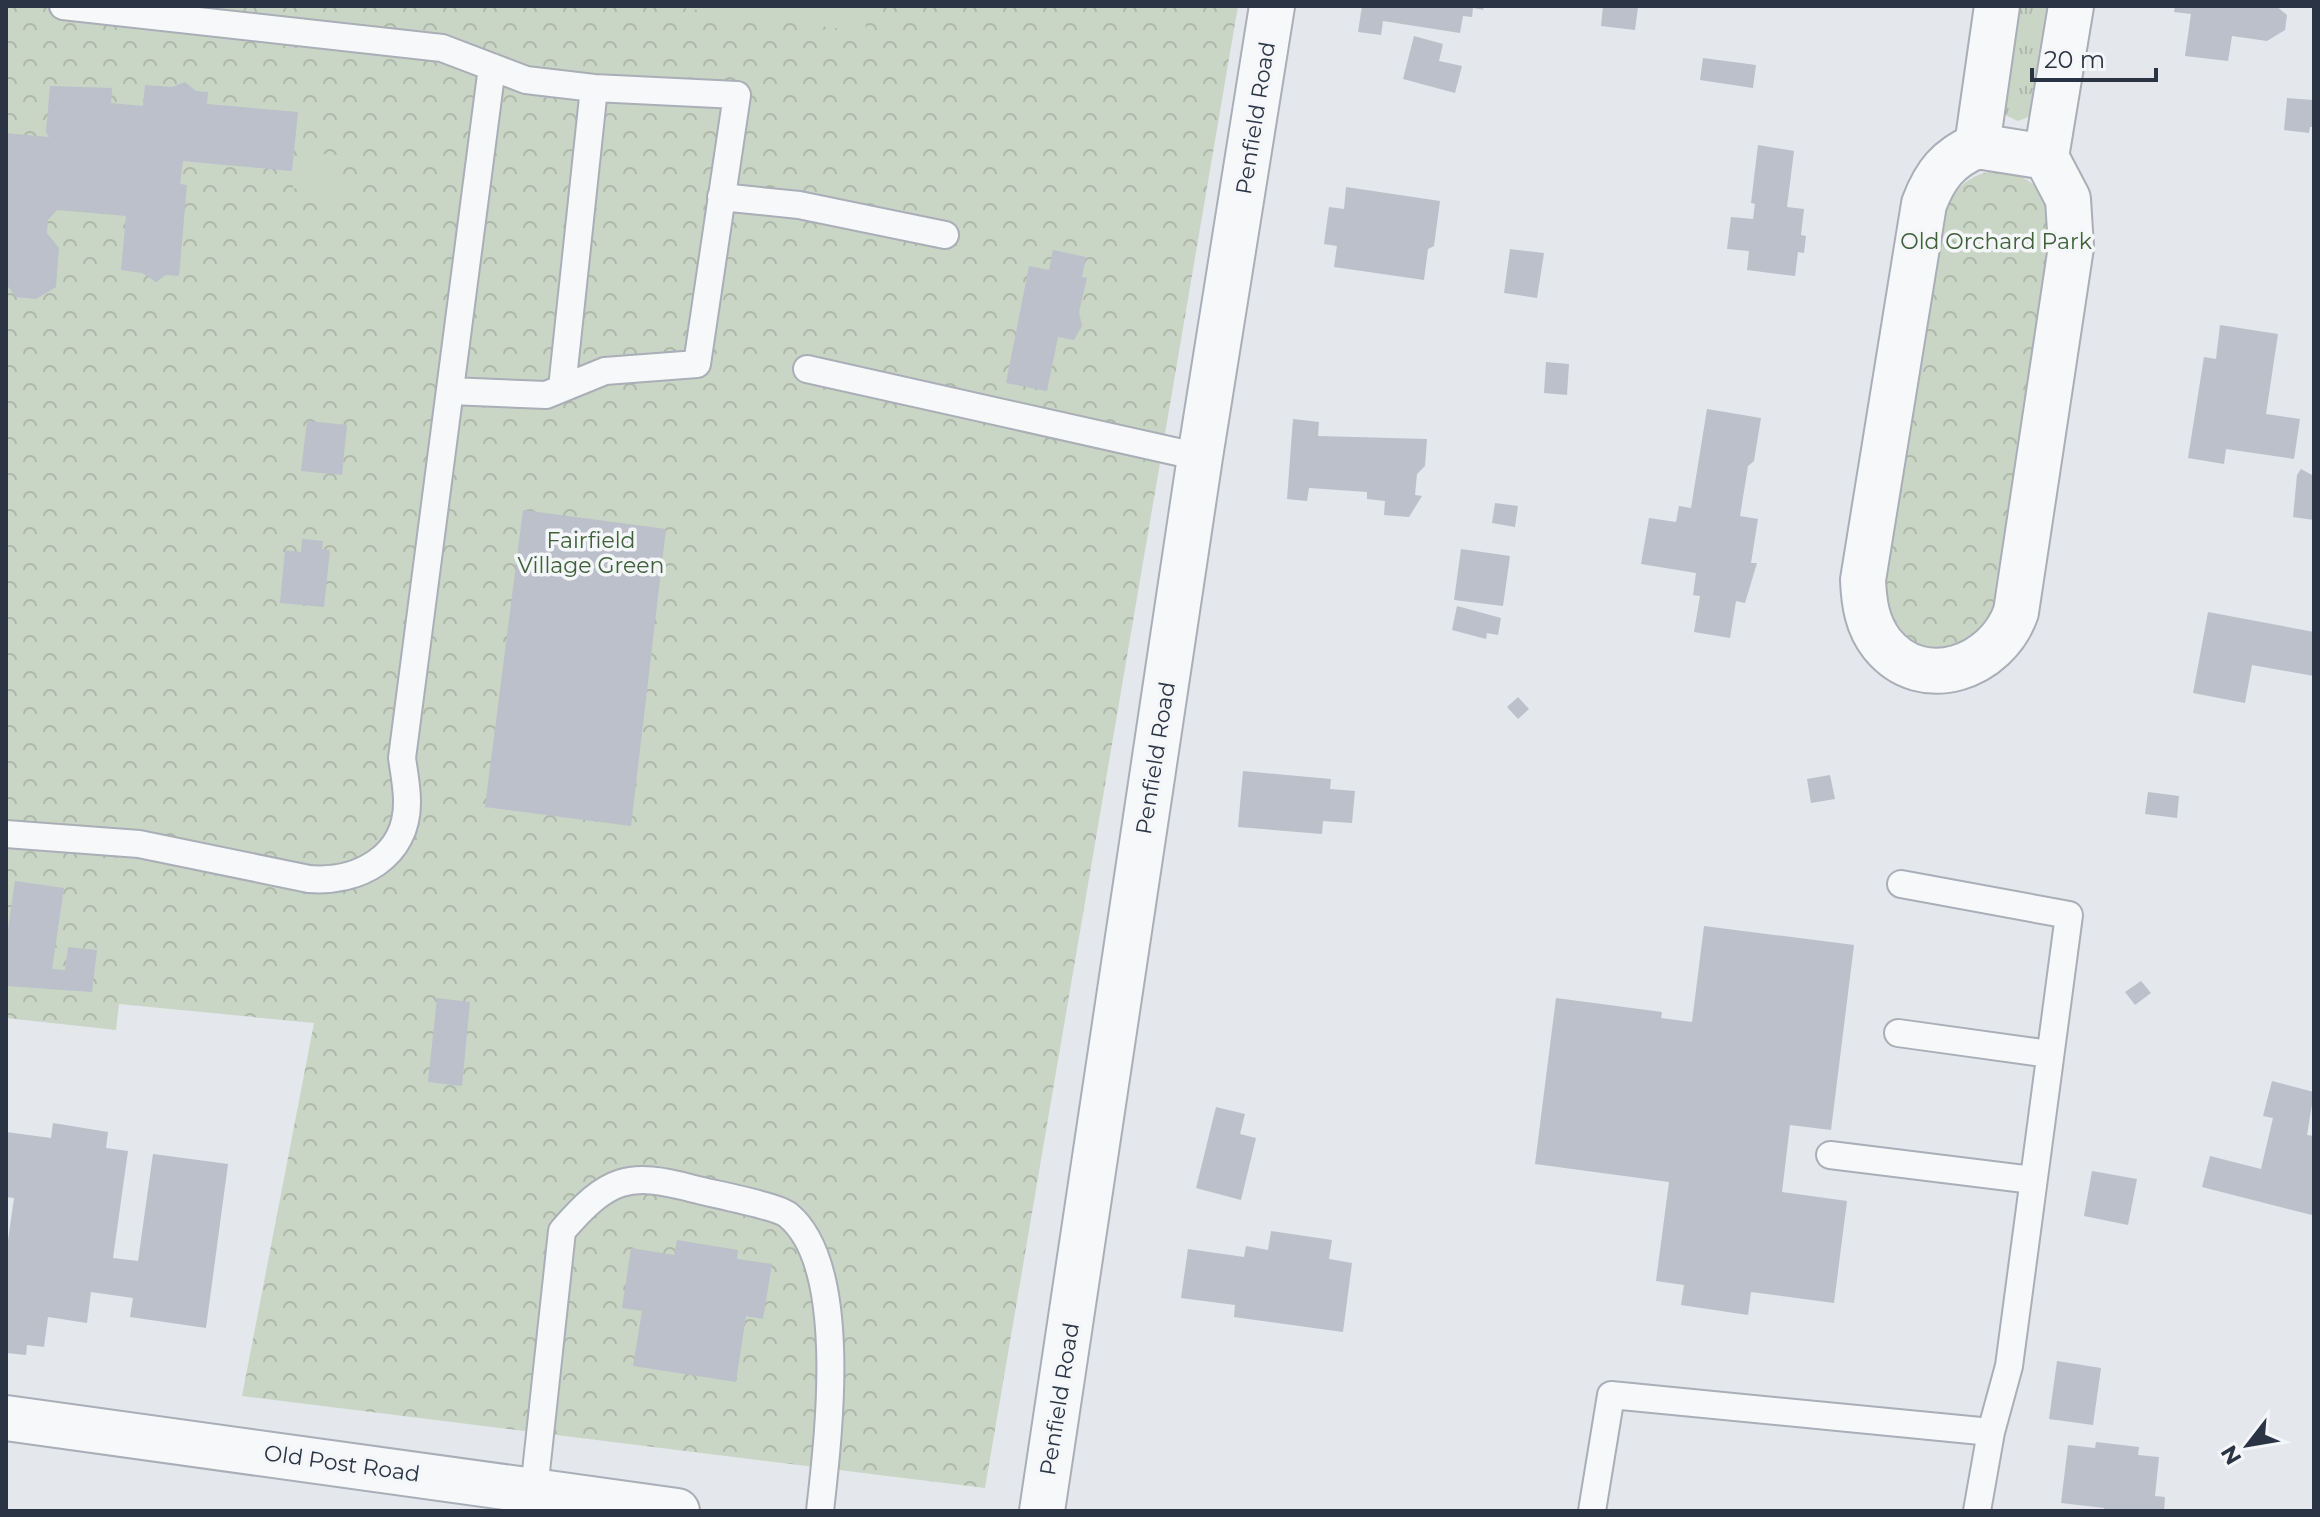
<svg xmlns="http://www.w3.org/2000/svg" width="2320" height="1517" font-family="Montserrat,sans-serif">
<style>
.grass{fill:url(#grass-tufts)}
.park{fill:url(#park-crowns)}
.garden{fill:#c9d6c5}
.building{fill:#bbc0ca}
.lines{fill:none;stroke-linecap:round;stroke-linejoin:round}
.service-casing{stroke:#a9aeb7;stroke-width:30}
.minor-casing{stroke:#a9aeb7;stroke-width:48}
.tertiary-casing{stroke:#a9aeb7;stroke-width:48}
.service{stroke:#f7f8fa;stroke-width:26}
.minor{stroke:#f7f8fa;stroke-width:44}
.tertiary{stroke:#f7f8fa;stroke-width:44}
.labels{text-anchor:middle;stroke-width:7;stroke-linejoin:round;paint-order:stroke}
.street-label{font-size:22px;fill:#2b3445;stroke:#f4f6f9}
.park-label{font-size:22px;fill:#3f6138;stroke:#f4f6f9}
</style>
<defs>
<pattern id="grass-tufts" width="24" height="20" patternUnits="userSpaceOnUse" patternTransform="scale(2)"><rect width="24" height="20" fill="#c9d6c5"/><path d="M3 7l-1-3M5 7V3M7 7l1-3M15 17l-1-3M17 17v-4M19 17l1-3" fill="none" stroke="#adb8ab"/></pattern>
<pattern id="park-crowns" width="20" height="18" patternUnits="userSpaceOnUse" patternTransform="scale(2)"><rect width="20" height="18" fill="#c9d6c5"/><path d="M2 6a3 3 0 1 1 6 0M12 15a3 3 0 1 1 6 0" fill="none" stroke="#adb8ab"/></pattern>
</defs>
<rect width="100%" height="100%" fill="#e4e7ec"/>
<!-- grass -->
<path class="grass" d="M2015 6H2051L2031 116 2018 121 2003 114Z"/>
<!-- park -->
<path class="park" d="M6 6H1238L985 1488 242 1396 314 1023 119 1004 116 1030 6 1018Z
M1996 170C2037 178 2039 187 2056 223L1996 615C1988 623 1979 636 1969 641 1923 665 1891 631 1884 588L1942 218C1953 190 1965 176 1996 170Z"/>
<!-- garden -->
<path class="garden" d="M666 6H868L865 32Z
M298 153 337 155 341 163 337 195 293 188Z"/>
<!-- building -->
<path class="building" d="M1362 6H1482L1484 10 1473 8 1472 17 1463 16 1460 33 1383 21 1381 35 1358 32Z
M1603 6 1638 7 1635 30 1601 26Z
M2175 6H2276L2287 15 2285 30 2267 41 2232 36 2228 61 2185 56 2191 14 2174 12Z
M1414 36 1443 44 1439 61 1462 66 1455 93 1403 79Z
M1703 58 1756 65 1753 88 1700 80Z
M185 82 196 91 208 92 207 104 298 112 292 171 183 161 180 184 187 185 179 276 166 275 156 282 142 273 121 270 126 216 57 210 48 220 47 233 59 248 56 287 36 299 16 297 6 284V133L49 137 46 132 50 86 112 88 111 103 143 106 145 85 172 87Z
M2287 98 2313 100 2314 127H2310L2309 133 2284 130Z
M1758 145 1794 151 1787 207 1804 209 1801 235 1806 236 1804 253 1798 252 1795 276 1747 270 1749 251 1727 249 1731 217 1753 219 1755 204 1751 203Z
M1346 187 1440 201 1434 246 1428 249 1424 280 1334 267 1337 246 1324 244 1329 207 1344 209Z
M1510 249 1544 253 1537 298 1504 293Z
M1053 250 1086 257 1082 277 1087 278 1079 312 1082 326 1074 340 1058 337 1047 391 1006 383 1029 266 1049 270Z
M2220 325 2278 334 2266 414 2300 419 2294 459 2226 449 2224 464 2188 458 2204 357 2216 359Z
M1546 362 1569 364 1567 395 1544 393Z
M1707 409 1761 418 1754 461 1748 466 1740 516 1758 519 1751 563H1757L1745 603 1736 601 1730 638 1694 632 1700 596 1693 595 1696 573 1641 564 1649 518 1676 522 1679 506 1691 508Z
M1293 419 1319 422 1318 436 1427 439 1425 466 1417 474 1415 495 1422 496 1409 517 1384 515 1385 501 1367 499V492L1309 488 1307 501 1287 499Z
M307 421 347 425 342 475 301 471Z
M2301 469 2314 476V520L2293 517 2297 475Z
M1495 503 1518 506 1515 527 1492 523Z
M523 510 666 529 631 826 485 807Z
M302 539 323 541 322 549 330 550 324 607 280 603 285 550 301 552Z
M1461 549 1510 556 1503 606 1454 600Z
M1457 606 1501 618 1498 635 1487 633 1486 639 1452 630Z
M2208 612 2314 632V676L2252 665 2245 703 2193 693Z
M1518 697 1529 709 1518 719 1507 707Z
M1243 771 1331 779 1330 789 1355 791 1352 823 1323 821 1322 834 1238 827Z
M1830 775 1835 799 1811 803 1807 779Z
M2148 792 2179 796 2177 818 2145 814Z
M15 881 64 888 52 969 65 970 68 947 97 950 92 992 6 986V943Z
M1704 926 1854 945 1831 1130 1790 1125 1782 1192 1847 1201 1834 1303 1751 1292 1748 1315 1681 1305 1684 1285 1656 1281 1669 1182 1535 1164 1556 998 1662 1012 1661 1018 1692 1022Z
M2141 981 2151 993 2135 1005 2125 992Z
M437 998 470 1002 462 1086 428 1082Z
M2272 1081 2314 1092 2307 1135 2314 1136 2312 1215 2202 1187 2210 1156 2261 1169 2273 1118 2263 1116Z
M1216 1107 1245 1114 1240 1134 1256 1138 1241 1200 1196 1188Z
M53 1123 108 1132 106 1148 128 1151 113 1258 138 1261 153 1154 228 1164 206 1328 130 1317 133 1298 91 1292 87 1323 48 1317 44 1347 27 1345 26 1355 6 1353V1255L14 1198 6 1197V1132L51 1138Z
M2092 1171 2137 1179 2128 1225 2084 1216Z
M1271 1231 1332 1240 1329 1259 1352 1263 1343 1332 1234 1317 1235 1305 1181 1298 1188 1249 1244 1257 1246 1246 1268 1250Z
M677 1240 738 1250 737 1259 772 1264 763 1319 746 1316 736 1382 633 1366 642 1311 622 1308 631 1248 674 1255Z
M2057 1361 2101 1368 2093 1425 2049 1419Z
M2096 1442 2139 1447 2138 1455 2159 1457 2155 1496 2165 1497 2164 1511H2103L2104 1508 2061 1503 2068 1445 2095 1448Z"/>
<g class="lines">
<!-- service casing -->
<g class="service-casing">
<path id="service" d="M63 6 442 48 526 80 594 88 737 95 697 364 605 371 546 395 450 391
M721 197 799 205 945 235
M807 369 1200 457
M562 388 594 88
M6 834 139 844 309 879C358 883 408 857 407 801 407 787 404 772 402 758L492 67
M1901 884 2069 915 2009 1366 1991 1432
M1898 1033 2050 1054
M1830 1155 2033 1180
M534 1490 562 1231C608 1178 627 1171 694 1189 713 1194 777 1206 788 1215 850 1266 828 1439 820 1511
M1592 1511 1611 1395 1991 1432 1977 1511"/>
</g>
<!-- minor casing -->
<g class="minor-casing">
<path id="minor" d="M1977 146 2046 157 2068 199 2071 247 2016 612C1997 667 1923 695 1882 644 1867 625 1864 603 1863 580L1924 204C1935 175 1948 158 1977 146Z
M1977 146 1997 6
M2046 157 2071 6
M1042 1511 1200 457 1272 6"/>
</g>
<!-- tertiary casing -->
<g class="tertiary-casing">
<path id="tertiary" d="M6 1418 677 1511"/>
</g>
<!-- service -->
<use href="#service" class="service"/>
<!-- minor -->
<use href="#minor" class="minor"/>
<!-- tertiary -->
<use href="#tertiary" class="tertiary"/>
</g>
<g class="labels">
<!-- street labels -->
<g class="street-label">
<text transform="translate(1255 118) rotate(-81)" y="8">Penfield Road</text>
<text transform="translate(1155 758) rotate(-81)" y="8">Penfield Road</text>
<text transform="translate(1059 1399) rotate(-81)" y="8">Penfield Road</text>
<text transform="translate(342 1463) rotate(8)" y="8">Old Post Road</text>
</g>
<!-- park labels -->
<g class="park-label">
<text x="1996" y="249">Old Orchard Park</text>
<text x="591" y="548">Fairfield<tspan x="591" dy="25">Village Green</tspan></text>
</g>
</g>
<!-- border -->
<rect width="2320" height="1517" fill="none" stroke="#2b3445" stroke-width="16"/>
<!-- north arrow -->
<g transform="translate(2248 1445) rotate(239)" stroke="#f4f6f9" stroke-width="6" paint-order="stroke">
<path d="M0-6L14 30L0 20L-14 30Z" fill="#2b3445"/>
<text y="-12" font-size="22" font-weight="bold" text-anchor="middle" fill="#2b3445">N</text>
</g>
<!-- scale -->
<path d="M2032 68v12h124v-12" fill="none" stroke="#2b3445" stroke-width="4"/>
<text x="2044" y="68" font-size="24" fill="#2b3445" stroke="#f4f6f9" stroke-width="6" paint-order="stroke">20 m</text>
</svg>
